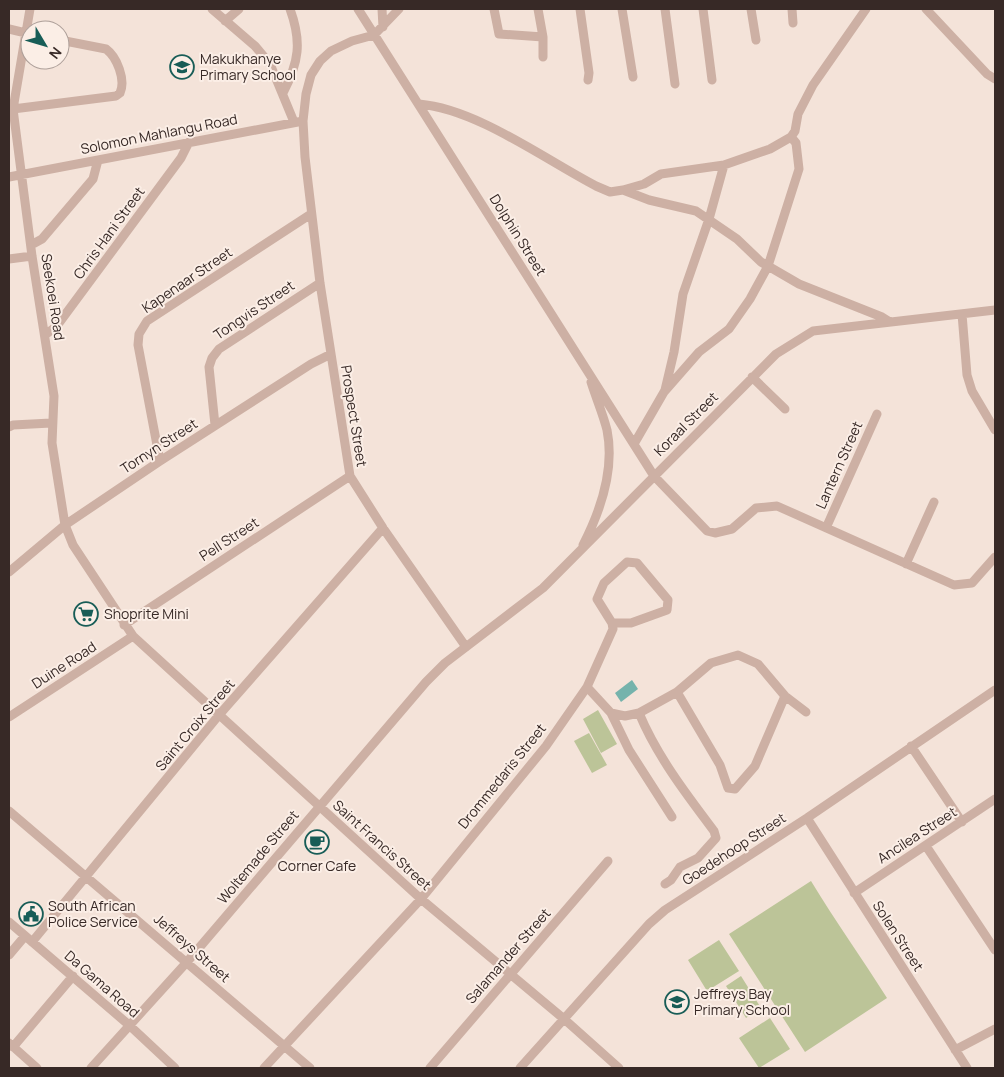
<svg xmlns="http://www.w3.org/2000/svg" width="1004" height="1077" font-family="Manrope,sans-serif">
<style>
.green{fill:#bcc498}
.water{fill:#75b3ac}
.lines{fill:none;stroke-linecap:round;stroke-linejoin:round}
.minor{stroke:#cdb0a4;stroke-width:9}
.labels{text-anchor:middle;stroke-width:4;stroke-linejoin:round;paint-order:stroke}
.poi-label{font-size:14px;fill:#372926;stroke:#fbeee6;text-anchor:start}
.street-label{font-size:14px;fill:#372926;stroke:#fbeee6}
</style>
<rect width="100%" height="100%" fill="#f4e3d9"/>
<!-- green -->
<path class="green" d="M598 710 617 744 601 753 583 719Z
M589 733 607 765 592 773 574 741Z
M811 881C835 921 862 958 887 998L805 1052 729 934Z
M719 940 739 971 707 991 688 960Z
M741 976 761 1008 746 1018 726 986Z
M770 1018 790 1049 759 1068 739 1038Z"/>
<!-- water -->
<path class="water" d="M632 680 638 689 621 702 615 693Z"/>
<g class="lines">
<!-- minor -->
<path class="minor" d="M30 9 13 109 32 256 54 396 52 443 65 525 73 545 133 636 421 899 564 1019 619 1068
M212 9 255 46 270 64 294 122
M358 9 654 476 707 531 715 533 732 529 756 508 777 506 954 585 972 583 995 557
M382 9 383 27
M399 9 374 35 352 41 331 51 320 61 311 75 306 94 303 121 305 157 320 283 350 476 383 528 466 647
M494 9 499 34 543 37
M538 9 543 37V57
M580 9 589 73 588 80
M622 9 633 77
M665 9 675 84
M703 9 712 80
M751 9 756 40
M792 9 793 23
M926 9 987 74 995 79
M225 21 239 9
M9 29 30 34
M283 93C299 62 302 42 290 9
M419 104C477 109 544 159 596 186L610 192 623 190 644 184 661 174 724 165 770 149 791 137 795 131 798 114 813 85 866 9
M13 109 116 96 120 93C126 80 117 57 106 49L60 40
M9 177 303 121
M623 190 649 200 696 211 737 239 761 262 799 284 882 317 890 322
M31 245 42 239 93 179 98 160
M9 259 32 256
M962 314 967 375 972 391 995 430
M46 334 56 327 181 158 189 142
M752 377 785 409
M665 390 674 352 683 294 709 219 724 165
M215 425 209 367 212 358 219 349 320 283
M9 427 13 425 51 423
M634 444 664 392 699 352 729 329 750 299 768 266 799 169 796 143 791 137
M160 461 138 345 139 334 147 321 311 214
M826 528 877 414
M583 545C601 510 615 470 607 430 603 414 596 398 591 382
M906 564 934 502
M9 572 65 525 160 461 311 364 331 354
M124 625 350 476
M587 687 611 713 629 750 672 817
M677 692 720 765 728 788 735 789 755 766 785 696
M611 713 625 716 639 713 677 692 711 663 738 655 758 664 785 696 806 712
M639 713C657 756 686 794 714 831L716 838 698 858 680 867 671 880 665 884
M9 717 133 636
M911 746 962 822
M9 811 310 1068
M807 818 967 1068
M926 846 995 950
M854 893 995 799
M9 922 129 1025 175 1068
M32 942 219 715 383 528
M9 955 25 936
M9 1043 37 1068
M13 1047 73 976
M955 1050 995 1029
M91 1068 187 962 426 682 445 663 543 588 776 354 813 331 995 310
M264 1068 421 899 546 746 587 687 613 629 612 623 597 599 604 583 627 562 637 563 668 600 667 610 631 623H612
M430 1068 608 861
M520 1068 649 924 665 910 807 818 995 690"/>
</g>
<!-- icons -->
<defs>
<g id="school-ring" transform="scale(1.25)"><circle r="9.5" fill="#fbeee6" stroke="#185d57" stroke-width="1.5"/><path d="M0-5L7-2L0 1L-7-2ZM-4 1L0 2.5L4 1V4Q0 6-4 4Z" fill="#185d57"/></g>
<g id="supermarket-ring" transform="scale(1.25)"><circle r="9.5" fill="#fbeee6" stroke="#185d57" stroke-width="1.5"/><path d="M-6-5.5h2.5l.6 2H6L4.5 2H-2.5L-4.4-4H-6ZM-1.5 3.2a1.3 1.3 0 1 0 .1 0ZM3 3.2a1.3 1.3 0 1 0 .1 0Z" fill="#185d57"/></g>
<g id="cafe-ring" transform="scale(1.25)"><circle r="9.5" fill="#fbeee6" stroke="#185d57" stroke-width="1.5"/><path d="M-5.5-4.5H6V0H3Q3 3.5 0 3.5H-2.5Q-5.5 3.5-5.5 0ZM3-3.2v2h1.7v-2ZM-6 4.5H4V6H-6Z" fill="#185d57"/></g>
<g id="civic-ring" transform="scale(1.25)"><circle r="9.5" fill="#fbeee6" stroke="#185d57" stroke-width="1.5"/><path d="M-.6-6.5H3V-4.5H.6V-3L4-1V1h2V6H-6V1h2V-1L-.6-3ZM-1.2 2.5V6h2.4V2.5Z" fill="#185d57"/></g>
</defs>
<g fill-rule="evenodd">
<use href="#school-ring" x="182" y="67"/>
<use href="#supermarket-ring" x="86" y="614"/>
<use href="#cafe-ring" x="317" y="842"/>
<use href="#civic-ring" x="31" y="914"/>
<use href="#school-ring" x="677" y="1002"/>
</g>
<g class="labels">
<!-- poi labels -->
<g class="poi-label">
<text x="200" y="64">Makukhanye<tspan x="200" dy="16">Primary School</tspan></text>
<text x="104" y="619">Shoprite Mini</text>
<text x="317" y="871" text-anchor="middle">Corner Cafe</text>
<text x="48" y="911">South African<tspan x="48" dy="16">Police Service</tspan></text>
<text x="694" y="999">Jeffreys Bay<tspan x="694" dy="16">Primary School</tspan></text>
</g>
<!-- street labels -->
<g class="street-label">
<text transform="translate(159 134) rotate(-11)" y="5">Solomon Mahlangu Road</text>
<text transform="translate(109 233) rotate(-54)" y="5">Chris Hani Street</text>
<text transform="translate(518 235) rotate(58)" y="5">Dolphin Street</text>
<text transform="translate(187 280) rotate(-34)" y="5">Kapenaar Street</text>
<text transform="translate(53 297) rotate(81)" y="5">Seekoei Road</text>
<text transform="translate(254 310) rotate(-34)" y="5">Tongvis Street</text>
<text transform="translate(354 416) rotate(81)" y="5">Prospect Street</text>
<text transform="translate(686 424) rotate(-45)" y="5">Koraal Street</text>
<text transform="translate(159 446) rotate(-33)" y="5">Tornyn Street</text>
<text transform="translate(839 465) rotate(-66)" y="5">Lantern Street</text>
<text transform="translate(229 539) rotate(-33)" y="5">Pell Street</text>
<text transform="translate(64 665) rotate(-33)" y="5">Duine Road</text>
<text transform="translate(195 725) rotate(-50)" y="5">Saint Croix Street</text>
<text transform="translate(502 776) rotate(-51)" y="5">Drommedaris Street</text>
<text transform="translate(917 835) rotate(-33)" y="5">Ancilea Street</text>
<text transform="translate(382 845) rotate(42)" y="5">Saint Francis Street</text>
<text transform="translate(734 849) rotate(-33)" y="5">Goedehoop Street</text>
<text transform="translate(258 857) rotate(-50)" y="5">Woltemade Street</text>
<text transform="translate(898 936) rotate(57)" y="5">Solen Street</text>
<text transform="translate(192 948) rotate(41)" y="5">Jeffreys Street</text>
<text transform="translate(508 956) rotate(-49)" y="5">Salamander Street</text>
<text transform="translate(102 984) rotate(41)" y="5">Da Gama Road</text>
</g>
</g>
<!-- border -->
<rect width="1004" height="1077" fill="none" stroke="#372926" stroke-width="20"/>
<!-- north arrow -->
<g transform="translate(45 45) rotate(128)"><circle r="24" fill="#fbeee6" stroke="#ad9f99"/>
<path d="M0-4L9 19L0 12L-9 19Z" fill="#185d57"/>
<text y="-8" font-size="14" font-weight="bold" text-anchor="middle" fill="#372926">N</text>
</g>
</svg>
